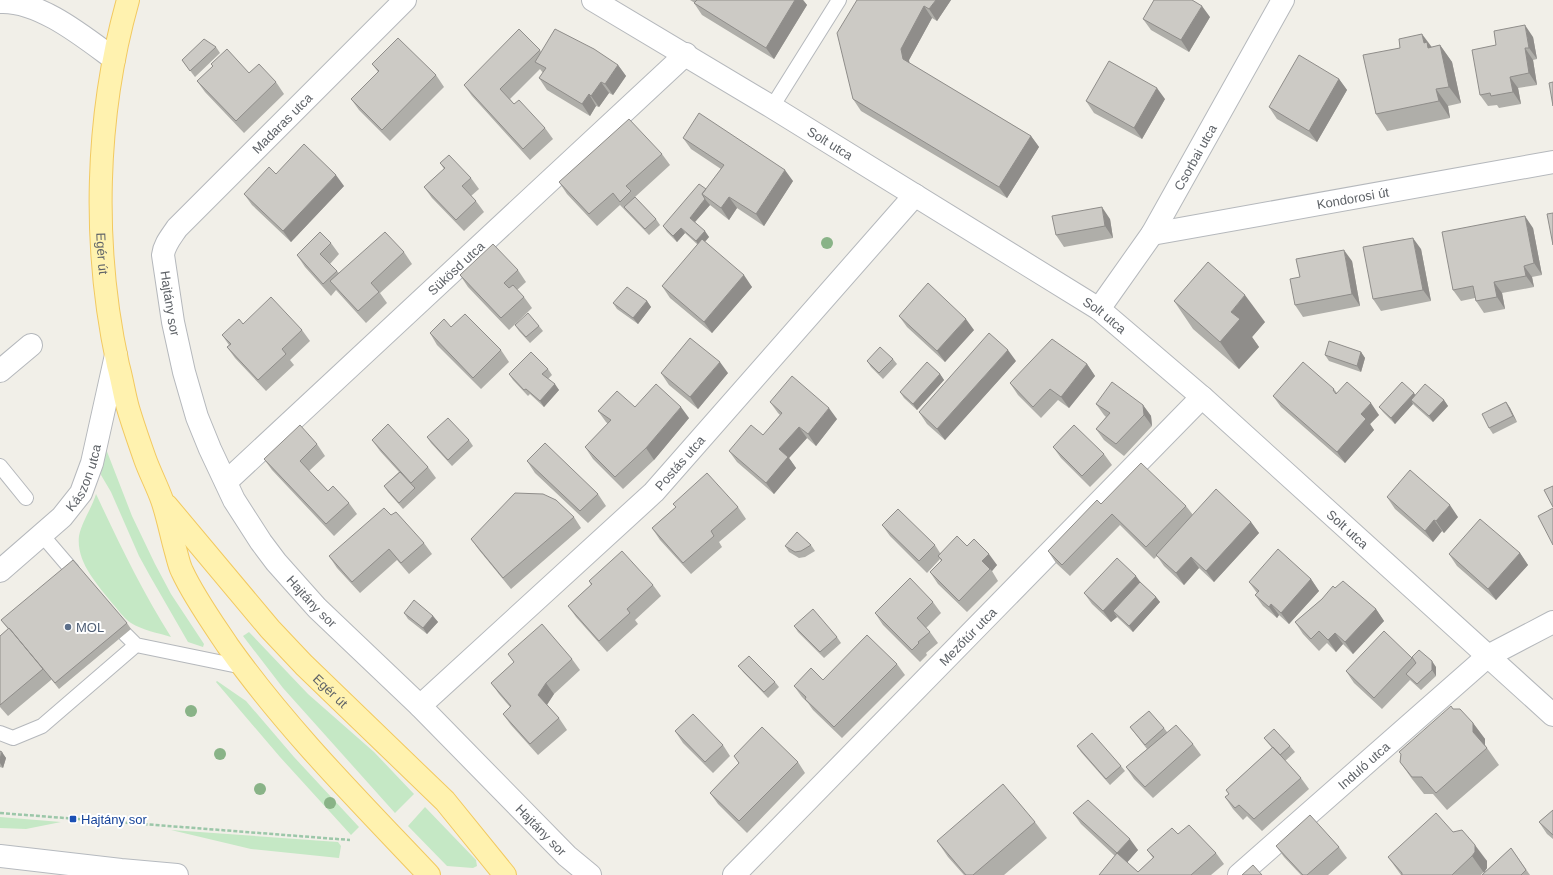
<svg xmlns="http://www.w3.org/2000/svg" width="1553" height="875" font-family="Helvetica,sans-serif">
<style>
.green{fill:#c5e8c5}
.lines{fill:none;stroke-linecap:round;stroke-linejoin:round}
.lane-casing{stroke:#b5b8bc;stroke-width:16}
.street-casing{stroke:#b5b8bc;stroke-width:24}
.secondary-casing{stroke:#b6babf;stroke-width:24}
.primary-casing{stroke:#f2c960;stroke-width:24}
.path{stroke:#9cc7a9;stroke-width:2.5;stroke-dasharray:4 2;stroke-linecap:butt}
.lane{stroke:#fff;stroke-width:14}
.street{stroke:#fff;stroke-width:22}
.secondary{stroke:#fff;stroke-width:22}
.primary{stroke:#fff2af;stroke-width:22}
.tree{fill:#89b387}
.wall{fill:#afaea9}
.shaded-wall{fill:#8f8d8a}
.building{fill:#cccac5;stroke:#8f8d8a}
.service-dot{fill:#5c6f8a;stroke:#fff;stroke-width:1.5}
.transit-dot{fill:#1a4fb4;stroke:#fff;stroke-width:1.5}
.labels{text-anchor:middle;stroke-width:4;stroke-linejoin:round;paint-order:stroke}
.street-label{font-size:13px;fill:#5f6368;stroke:#fff}
.service-label{font-size:13px;fill:#4e5e75;stroke:#fff;text-anchor:start}
.transit-label{font-size:13px;fill:#164399;stroke:#fff;text-anchor:start}
</style>
<rect width="100%" height="100%" fill="#f1efe8"/>
<!-- green -->
<path class="green" d="M106 449 132 516 155 564 171 594 204 644 203 647 188 642 150 576 139 556 111 492 101 475 102 462Z
M96 494C119 543 142 591 171 637 158 633 142 630 131 623 123 618 118 609 112 603 97 584 76 562 79 536 82 521 92 508 96 494Z
M249 632 308 694 374 752 414 794 395 813 283 688 243 636Z
M217 681 246 701 294 757 359 827 351 835 280 757 216 682Z
M425 807 476 860 477 866 473 868 447 866 408 826Z
M0 817 61 822 26 829 0 828Z
M171 830 338 842 341 846 339 858 251 849Z"/>
<g class="lines">
<!-- lane casing -->
<g class="lane-casing">
<path id="lane" d="M772 107 839 0
M0 466 26 498
M42 535 72 570
M125 634 136 645 243 667
M0 733 13 738 42 726 136 645"/>
</g>
<!-- street casing -->
<g class="street-casing">
<g id="street">
<path id="s1" d="M405 0 177 228C171 237 164 245 163 255L173 322 184 372 197 417 210 449 234 500 261 542 276 562 317 608 420 706 567 856 590 875"/>
<path id="s2" d="M593 0 772 107 1099 309 1202 397 1553 715"/>
<path d="M0 2C39 0 84 37 114 59"/>
<path id="s3" d="M1152 234 1553 162"/>
<path id="s4" d="M1099 309 1152 234 1283 0"/>
<path d="M0 371 31 345"/>
<path id="s5" d="M226 482 686 54"/>
<path id="s6" d="M0 571 62 517 81 493 92 463 116 355"/>
<path id="s7" d="M420 706 654 492 915 195"/>
<path id="s8" d="M734 875 1202 397"/>
<path id="s9" d="M1239 875 1488 656 1553 622"/>
</g>
</g>
<!-- secondary casing -->
<g class="secondary-casing">
<path id="secondary" d="M0 856 121 870 177 875"/>
</g>
<!-- primary casing -->
<g class="primary-casing">
<g id="primary">
<path id="s10" d="M128 0C95 117 92 246 118 365 122 379 124 394 128 408 133 425 139 442 145 459 150 473 157 486 162 500 168 517 171 535 176 552 178 559 179 565 182 571 194 597 212 622 228 646 286 728 360 802 429 875"/>
<path id="s11" d="M167 506 270 629 304 665 445 801 505 875"/>
</g>
</g>
<!-- path -->
<path class="path" d="M0 813 350 840"/>
<!-- lane -->
<use href="#lane" class="lane"/>
<!-- street -->
<use href="#street" class="street"/>
<!-- secondary -->
<use href="#secondary" class="secondary"/>
<!-- primary -->
<use href="#primary" class="primary"/>
</g>
<!-- trees -->
<g class="tree">
<circle cx="827" cy="243" r="6"/>
<circle cx="191" cy="711" r="6"/>
<circle cx="220" cy="754" r="6"/>
<circle cx="260" cy="789" r="6"/>
<circle cx="330" cy="803" r="6"/>
</g>
<!-- wall -->
<path class="wall" d="M690 0H803L807 5 774 59 702 15 694 3H695Z
M857 0H951L937 21 932 18 909 60V63L1031 136 1039 147 1007 198 861 111 853 99Z
M1210 17 1189 52 1151 30 1143 19Z
M1533 37 1537 59 1533 60 1537 85 1518 88 1521 104 1499 108 1497 105 1488 106 1480 95 1496 45Z
M1440 45 1452 62 1461 103 1448 106 1450 118 1387 131 1376 114 1432 47Z
M216 47 220 53 195 77 182 60Z
M540 50 541 52 618 65 626 76 613 95 609 93 599 107 596 106 590 116 547 90 539 78 543 73 540 69 510 99 514 104 545 128 553 139 530 160 472 96 464 85Z
M211 64 249 73 276 82 284 94 244 133 205 92 197 81 213 67Z
M372 64 436 75 444 87 390 141 359 110 351 99 378 72Z
M1339 79 1347 90 1317 142 1277 119 1269 107Z
M1165 99 1142 139 1094 113 1086 101Z
M683 138 793 181 764 226 737 208 729 220 710 205 695 222 709 237 705 242 752 287 712 333 670 298 662 286 698 245 685 233 677 242 667 232 663 226 706 189 721 169 691 149Z
M662 154 670 165 635 197 656 219 660 225 649 235 620 205 597 226 567 194 559 182Z
M440 163 471 178 479 189 471 196 476 201 484 212 464 231 432 198 424 187 444 169Z
M276 174 344 186 291 242 252 205 244 194Z
M1110 219 1113 238 1064 247 1056 235Z
M1533 228 1542 275 1532 277 1534 287 1502 293 1505 309 1484 313 1476 301 1475 298 1461 301 1453 290Z
M331 243 339 254 330 264 339 273 404 252 412 264 380 293 387 303 366 323 336 290 331 296 305 267 297 255Z
M1421 249 1431 301 1381 311 1373 299Z
M1352 261 1360 306 1303 317 1295 305 1300 277Z
M518 270 526 282 517 290 524 297 532 308 509 330 468 287 460 275Z
M647 301 651 307 638 324 617 309 613 303Z
M1174 301 1265 322 1252 337 1259 347 1239 369 1193 329Z
M899 316 974 330 945 362 907 327Z
M243 324 302 330 310 341 290 360 294 365 266 391 235 358 227 347 229 345 222 335Z
M515 325 539 326 543 331 530 343 519 331Z
M451 327 501 350 509 362 481 389 437 345 430 333Z
M1361 352 1365 358 1361 372 1329 361 1325 355Z
M893 359 897 364 883 379 871 367 867 361Z
M1016 361 945 440 927 424 919 412Z
M1087 364 1095 376 1069 408 1058 400 1041 418 1018 395 1010 383Z
M548 369 552 375 548 379 559 390 544 407 530 394 528 396 513 380 509 374Z
M661 373H728L698 409 669 385Z
M940 374 944 380 917 410 904 398 900 392Z
M1334 389 1337 393 1379 415 1370 424 1374 430 1345 463 1281 407 1273 396Z
M1415 395 1444 400 1448 406 1433 422 1415 406 1413 404 1395 424 1383 412 1379 407Z
M770 402 837 419 816 446 807 438 789 458 796 468 774 494 737 462 729 451 763 435 780 415 778 413Z
M1506 402 1510 408 1517 422 1493 434 1489 428Z
M1096 404 1143 405 1151 416 1152 426 1124 456 1104 440 1096 429 1106 417 1104 415Z
M635 407 689 418 654 460 623 489 593 459 585 447 608 424 606 422 598 411Z
M427 437 469 440 473 446 452 466 431 443Z
M372 440 428 467 436 478 403 509 388 492 384 486 399 472 380 451Z
M317 444 325 456 309 471 328 491 349 503 357 514 334 536 272 470 264 459Z
M1053 447 1104 454 1112 465 1090 487 1061 458Z
M527 461 598 494 606 506 588 523 535 473Z
M1387 497 1458 517 1444 533 1442 531 1433 542 1395 509Z
M673 504 738 507 746 519 719 542 722 547 691 574 660 540 652 528 676 507Z
M1101 504 1186 506 1193 515 1251 522 1259 533 1214 582 1199 568 1184 585 1164 566 1157 556 1154 559 1120 525 1070 576 1056 563 1048 551Z
M391 515 424 543 432 554 409 574 397 560 360 593 337 568 329 556Z
M574 517 581 528 511 589 479 550 471 539Z
M882 525 935 545 940 553 967 546 997 565 992 571 998 581 967 612 938 584 930 572 941 561 940 559 927 573 890 536Z
M811 545 815 551 805 557 799 558 789 552 785 546Z
M1520 553 1528 565 1496 600 1457 566 1449 554Z
M1311 579 1319 591 1289 624 1279 615 1277 618 1263 606 1255 595 1257 593 1249 582Z
M589 581 653 585 661 596 635 620 638 624 607 652 576 617 568 606 591 585Z
M1140 582 1156 597 1160 602 1133 632 1117 617 1111 622 1092 604 1084 593Z
M1335 588 1376 609 1384 621 1353 654 1343 644 1336 652 1327 643 1319 651 1303 634 1295 622Z
M933 602 941 613 926 628 930 632 938 643 926 653 927 655 920 662 883 625 875 613Z
M404 613 433 616 438 622 427 634 408 619Z
M1 620 127 623 131 629 59 689 51 679V680L8 716 0 707V636L8 629Z
M794 626 837 637 841 643 824 658 798 632Z
M508 654 572 659 580 670 554 694 547 705 559 718 567 730 538 755 511 725 503 714 510 707 499 694 491 683 514 662Z
M1412 657 1436 667V676L1421 690 1410 680 1382 709 1354 683 1346 671Z
M897 664 905 675 842 738 813 710 808 703 802 697 794 686Z
M738 666 775 682 779 687 768 698 743 672Z
M1453 709 1473 723 1485 739V745L1499 765 1447 810 1433 794H1424L1412 779 1400 762 1401 754 1399 752Z
M1130 727 1164 728 1167 732 1193 744 1201 755 1153 798 1134 779 1126 767 1147 749Z
M675 731 723 745 730 756 713 773 683 743Z
M1264 738 1290 746 1295 752 1285 761 1301 778 1309 789 1262 831 1247 816 1243 820 1233 809 1225 797 1229 794 1226 790 1272 748Z
M1077 746 1121 766 1125 771 1110 785 1081 752Z
M0 751 6 758 3 768 0 767Z
M734 756 798 762 805 773 747 833 718 804 710 793 739 763Z
M1553 810V839L1547 834 1539 822Z
M1073 813 1138 850 1127 862 1138 872 1153 858 1147 850 1178 834 1216 853 1224 864 1211 875H1099L1115 856 1081 824Z
M1035 822 1047 838 1004 875H964L948 857 937 841Z
M1453 832 1487 861V868L1481 875H1401L1388 857Z
M1276 846 1339 847 1347 858 1328 875H1301L1284 857Z
M1511 848 1530 875H1482Z"/>
<!-- shaded-wall -->
<path class="shaded-wall" d="M795 0H803L807 5 774 59 766 48Z
M936 0H951L937 21 929 9Z
M924 6 932 18 909 60 911 71 903 59 901 49Z
M1202 6 1210 17 1189 52 1181 40Z
M1525 25 1533 37 1537 59 1529 48Z
M1422 34 1434 50 1439 64 1424 43Z
M1440 45 1452 62 1461 103 1449 87Z
M1525 48 1533 60 1537 85 1529 73Z
M618 65 626 76 613 95 605 84Z
M1510 77 1518 88 1521 104 1513 92Z
M1339 79 1347 90 1317 142 1309 131Z
M601 82 609 93 599 107 591 96Z
M1157 88 1165 99 1142 139 1134 128Z
M1436 89 1448 106 1450 118 1439 101Z
M589 94 596 106 590 116 582 104Z
M1031 136 1039 147 1007 198 999 187Z
M785 170 793 181 764 226 756 214Z
M336 175 344 186 291 242 283 231Z
M729 197 737 208 729 220 721 208Z
M705 199 710 205 694 223 690 218Z
M1102 207 1110 219 1113 238 1105 226Z
M1525 216 1533 228 1542 275 1534 263Z
M681 228 685 233 677 242 673 236Z
M705 231 709 237 700 247 696 241Z
M1413 238 1421 249 1431 301 1423 290Z
M1344 250 1352 261 1360 306 1352 294Z
M1524 266 1532 277 1534 287 1526 276Z
M744 275 752 287 712 333 704 322Z
M1494 282 1502 293 1505 309 1497 297Z
M1245 295 1265 322 1252 337 1259 347 1239 369 1220 342 1231 312Z
M647 301 651 307 638 324 633 318Z
M966 319 974 330 945 362 937 351Z
M1008 350 1016 361 945 440 937 429Z
M1361 352 1365 358 1361 372 1357 366Z
M720 362 728 373 698 409 690 397Z
M1087 364 1095 376 1069 408 1061 397Z
M940 374 944 380 917 410 913 404Z
M555 384 559 390 544 407 540 401Z
M1414 393 1418 399 1411 400 1413 404 1395 424 1391 418Z
M1444 400 1448 406 1433 422 1429 416Z
M1506 402 1510 408 1517 422 1513 416Z
M1371 403 1379 415 1370 424 1374 430 1345 463 1337 452 1361 414Z
M1143 405 1151 416 1152 426 1144 415Z
M681 407 689 418 654 460 646 448Z
M829 408 837 419 816 446 808 434Z
M799 427 807 438 789 458 796 468 774 494 766 483 779 449Z
M1450 505 1458 517 1444 533 1436 521Z
M1434 520 1442 531 1433 542 1425 531Z
M1251 522 1259 533 1214 582 1206 571Z
M1520 553 1528 565 1496 600 1488 589Z
M989 554 997 565 992 571 982 561Z
M1191 557 1199 568 1184 585 1176 573Z
M1136 576 1144 587 1113 611 1117 617 1111 622 1103 611Z
M1311 579 1319 591 1289 624 1281 613Z
M1156 597 1160 602 1133 632 1129 626Z
M1271 604 1279 615 1277 618 1269 607Z
M1376 609 1384 621 1353 654 1345 642Z
M433 616 438 622 427 634 423 628Z
M1335 633 1343 644 1336 652 1328 640Z
M1432 661 1436 667V676L1432 670Z
M546 683 554 694 546 706 538 695Z
M1473 723 1485 739V748L1473 732Z
M2 752 6 758 3 768 0 763V759Z
M1130 839 1138 850 1125 865 1117 853Z
M1475 845 1487 861V868L1484 873 1472 856Z"/>
<!-- building -->
<path class="building" d="M697 0H795L766 48 694 3Z
M857 0H936L929 9 924 6 901 49 903 59 1031 136 999 187 853 99 837 33Z
M1154 0H1192L1202 6 1181 40 1143 19Z
M1525 25 1529 48H1525L1529 73 1510 77 1513 92 1491 96 1490 93 1480 95 1472 50 1496 45 1494 31Z
M519 29 540 50 500 89 514 104 519 100 545 128 523 149 464 85Z
M555 29 594 49 618 65 605 84 601 82 591 96 589 94 582 104 539 78 546 68 535 62Z
M1422 34 1424 43 1427 42 1428 48 1440 45 1449 87 1436 89 1439 101 1376 114 1363 55 1400 48 1399 39Z
M398 38 436 75 382 130 351 99 379 71 372 64Z
M204 39 216 47 190 71 182 60Z
M227 49 249 73 259 64 276 82 236 121 197 81 213 66 211 64Z
M1299 55 1339 79 1309 131 1269 107Z
M1109 61 1157 88 1134 128 1086 101Z
M1553 82V106L1549 83Z
M699 113 785 170 756 214 729 197 721 208 702 194 724 165 683 138Z
M629 119 662 154 626 186 631 191 620 202 613 193 589 214 559 182Z
M304 144 336 175 283 231 244 194 269 167 276 174Z
M449 155 471 178 462 186 476 201 456 220 424 187 445 168 440 163Z
M699 184 706 189 702 194 705 199 690 218 705 231 696 241 681 228 673 236 663 226Z
M635 197 656 219 645 229 624 207Z
M1102 207 1105 226 1056 235 1052 216Z
M1553 213V245L1547 214Z
M1525 216 1534 263 1524 266 1526 276 1494 282 1497 297 1476 301 1473 286 1453 290 1442 232Z
M320 232 331 243 320 254 337 271 323 284 297 255Z
M385 232 404 252 371 283 379 292 358 311 330 281Z
M1413 238 1423 290 1373 299 1363 247Z
M702 239 744 275 704 322 662 286Z
M493 244 518 270 504 283 509 288 513 285 524 297 501 318 460 275Z
M1344 250 1352 294 1295 305 1290 279 1300 277 1296 259Z
M1208 262 1245 295 1231 312 1240 319 1220 342 1174 301Z
M928 283 966 319 937 351 899 316Z
M627 287 647 301 633 318 613 303Z
M271 297 302 330 282 349 286 354 258 380 227 347 231 344 222 335 239 319 243 324Z
M528 313 539 326 526 337 515 325Z
M465 314 501 350 473 378 430 333 444 319 451 327Z
M989 333 1008 350 937 429 919 412Z
M690 338 720 362 690 397 661 373Z
M1052 339 1087 364 1061 397 1050 389 1033 407 1010 383Z
M1329 341 1361 352 1357 366 1325 355Z
M880 347 893 359 879 373 867 361Z
M531 352 548 369 542 374 555 384 540 401 526 389 524 390 509 374Z
M927 362 940 374 913 404 900 392Z
M1303 362 1334 389 1333 390 1336 394 1347 382 1371 403 1361 414 1366 419 1337 452 1273 396Z
M792 376 829 408 808 434 799 427 779 449 788 457 766 483 729 451 751 425 763 435 782 413 770 402Z
M1112 382 1143 405 1144 415 1116 444 1096 429 1110 413 1096 404Z
M1402 382 1414 393 1391 418 1379 407Z
M656 384 681 407 646 448 615 477 585 447 611 420 598 411 617 391 635 407Z
M1425 384 1444 400 1429 416 1411 400Z
M1506 402 1513 416 1489 428 1482 414Z
M448 418 469 440 448 460 427 437Z
M388 424 428 467 411 483 372 440Z
M300 425 317 444 300 461 328 491 333 486 349 503 326 524 264 459Z
M1074 425 1104 454 1082 476 1053 447Z
M545 443 598 494 580 511 527 461Z
M1141 463 1186 506 1146 547 1112 514 1062 565 1048 551 1097 500 1101 504Z
M1410 470 1450 505 1436 521 1434 520 1425 531 1387 497Z
M400 472 415 488 399 503 384 486Z
M707 473 738 507 711 531 714 536 683 563 652 528 676 507 673 504Z
M1553 486V507L1544 490Z
M1216 489 1251 522 1206 571 1191 557 1176 573 1156 555Z
M515 493 543 494 556 500 574 517 503 578 471 539Z
M384 508 391 515 396 512 424 543 401 563 389 549 352 582 329 556Z
M1553 508V545L1538 516Z
M898 509 935 545 919 561 882 525Z
M1480 519 1520 553 1488 589 1449 554Z
M797 532 811 545 801 551 795 552 785 546Z
M957 536 967 546 974 539 989 554 982 561 990 569 959 601 930 572 942 560 938 556Z
M1278 549 1311 579 1281 613 1271 604 1269 607 1255 595 1259 591 1249 582Z
M622 551 653 585 627 609 630 613 599 641 568 606 592 584 589 581Z
M1117 558 1136 576 1103 611 1084 593Z
M73 560 127 623 55 683 9 628V629L1 620Z
M910 578 933 602 917 618 930 632 918 642 919 643 912 650 875 613Z
M1343 581 1376 609 1345 642 1335 633 1328 640 1319 631 1311 639 1295 622 1322 599 1333 586 1335 588Z
M1140 582 1156 597 1129 626 1113 611Z
M414 600 433 616 423 628 404 613Z
M813 609 837 637 820 652 794 626Z
M542 624 572 659 546 683 538 695 559 718 530 744 503 714 511 706 491 683 514 662 508 654Z
M9 628 43 669 0 705V636Z
M1384 631 1412 658 1374 698 1346 671Z
M867 635 897 664 834 727 805 699 806 697 794 686 811 668 823 680Z
M1419 650 1432 661V670L1417 684 1406 674 1416 663 1412 657Z
M749 656 775 682 764 692 738 666Z
M1451 706 1453 709H1460L1473 723V732L1487 748 1436 793 1422 777H1412L1400 762 1401 754 1399 752Z
M1149 711 1164 728 1145 745 1130 727Z
M693 714 723 745 705 762 675 731Z
M1176 725 1193 744 1145 787 1126 767Z
M762 727 798 762 739 821 710 793 739 763 734 756Z
M1274 729 1290 746 1280 755 1264 738Z
M1092 733 1121 766 1106 779 1077 746Z
M1273 747 1301 778 1254 819 1239 805 1235 808 1225 797 1229 794 1226 790Z
M0 751 2 752 0 759Z
M1003 784 1035 822 973 875H966L937 841Z
M1088 800 1130 839 1117 853 1138 872 1154 857 1147 850 1172 828 1178 834 1189 825 1216 853 1191 875H1099L1117 853 1073 813Z
M1553 810V835L1539 822Z
M1436 813 1453 832 1462 830 1475 845V852L1472 856 1452 875H1402V873L1388 857Z
M1310 815 1339 847 1307 875H1303L1276 846Z
M1511 848 1526 870 1521 875H1482Z
M1253 865 1262 875H1242Z"/>
<!-- markers -->
<circle class="service-dot" cx="68" cy="627" r="4"/>
<rect class="transit-dot" x="69" y="815" width="8" height="8" rx="2"/>
<g class="labels">
<!-- street labels -->
<g class="street-label">
<text transform="translate(282 123) rotate(-45)" y="5">Madaras utca</text>
<text dy="5" stroke="none"><textPath href="#s2" startOffset="277">Solt utca</textPath></text>
<text dy="5" stroke="none"><textPath href="#s4" startOffset="180">Csorbai utca</textPath></text>
<text dy="5" stroke="none"><textPath href="#s3" startOffset="204">Kondorosi út</textPath></text>
<text dy="5" stroke="none"><textPath href="#s10" startOffset="256">Egér út</textPath></text>
<text dy="5" stroke="none"><textPath href="#s5" startOffset="314">Sükösd utca</textPath></text>
<text dy="5" stroke="none"><textPath href="#s1" startOffset="402">Hajtány sor</textPath></text>
<text dy="5" stroke="none"><textPath href="#s2" startOffset="601">Solt utca</textPath></text>
<text dy="5" stroke="none"><textPath href="#s7" startOffset="356">Postás utca</textPath></text>
<text dy="5" stroke="none"><textPath href="#s6" startOffset="128">Kászon utca</textPath></text>
<text dy="5" stroke="none"><textPath href="#s2" startOffset="925">Solt utca</textPath></text>
<text dy="5" stroke="none"><textPath href="#s1" startOffset="738">Hajtány sor</textPath></text>
<text dy="5" stroke="none"><textPath href="#s8" startOffset="334">Mezőtúr utca</textPath></text>
<text dy="5" stroke="none"><textPath href="#s11" startOffset="247">Egér út</textPath></text>
<text dy="5" stroke="none"><textPath href="#s9" startOffset="166">Induló utca</textPath></text>
<text dy="5" stroke="none"><textPath href="#s1" startOffset="1062">Hajtány sor</textPath></text>
</g>
<!-- service labels -->
<g class="service-label">
<text x="76" y="632">MOL</text>
</g>
<!-- transit labels -->
<g class="transit-label">
<text x="81" y="824">Hajtány sor</text>
</g>
</g>
</svg>
